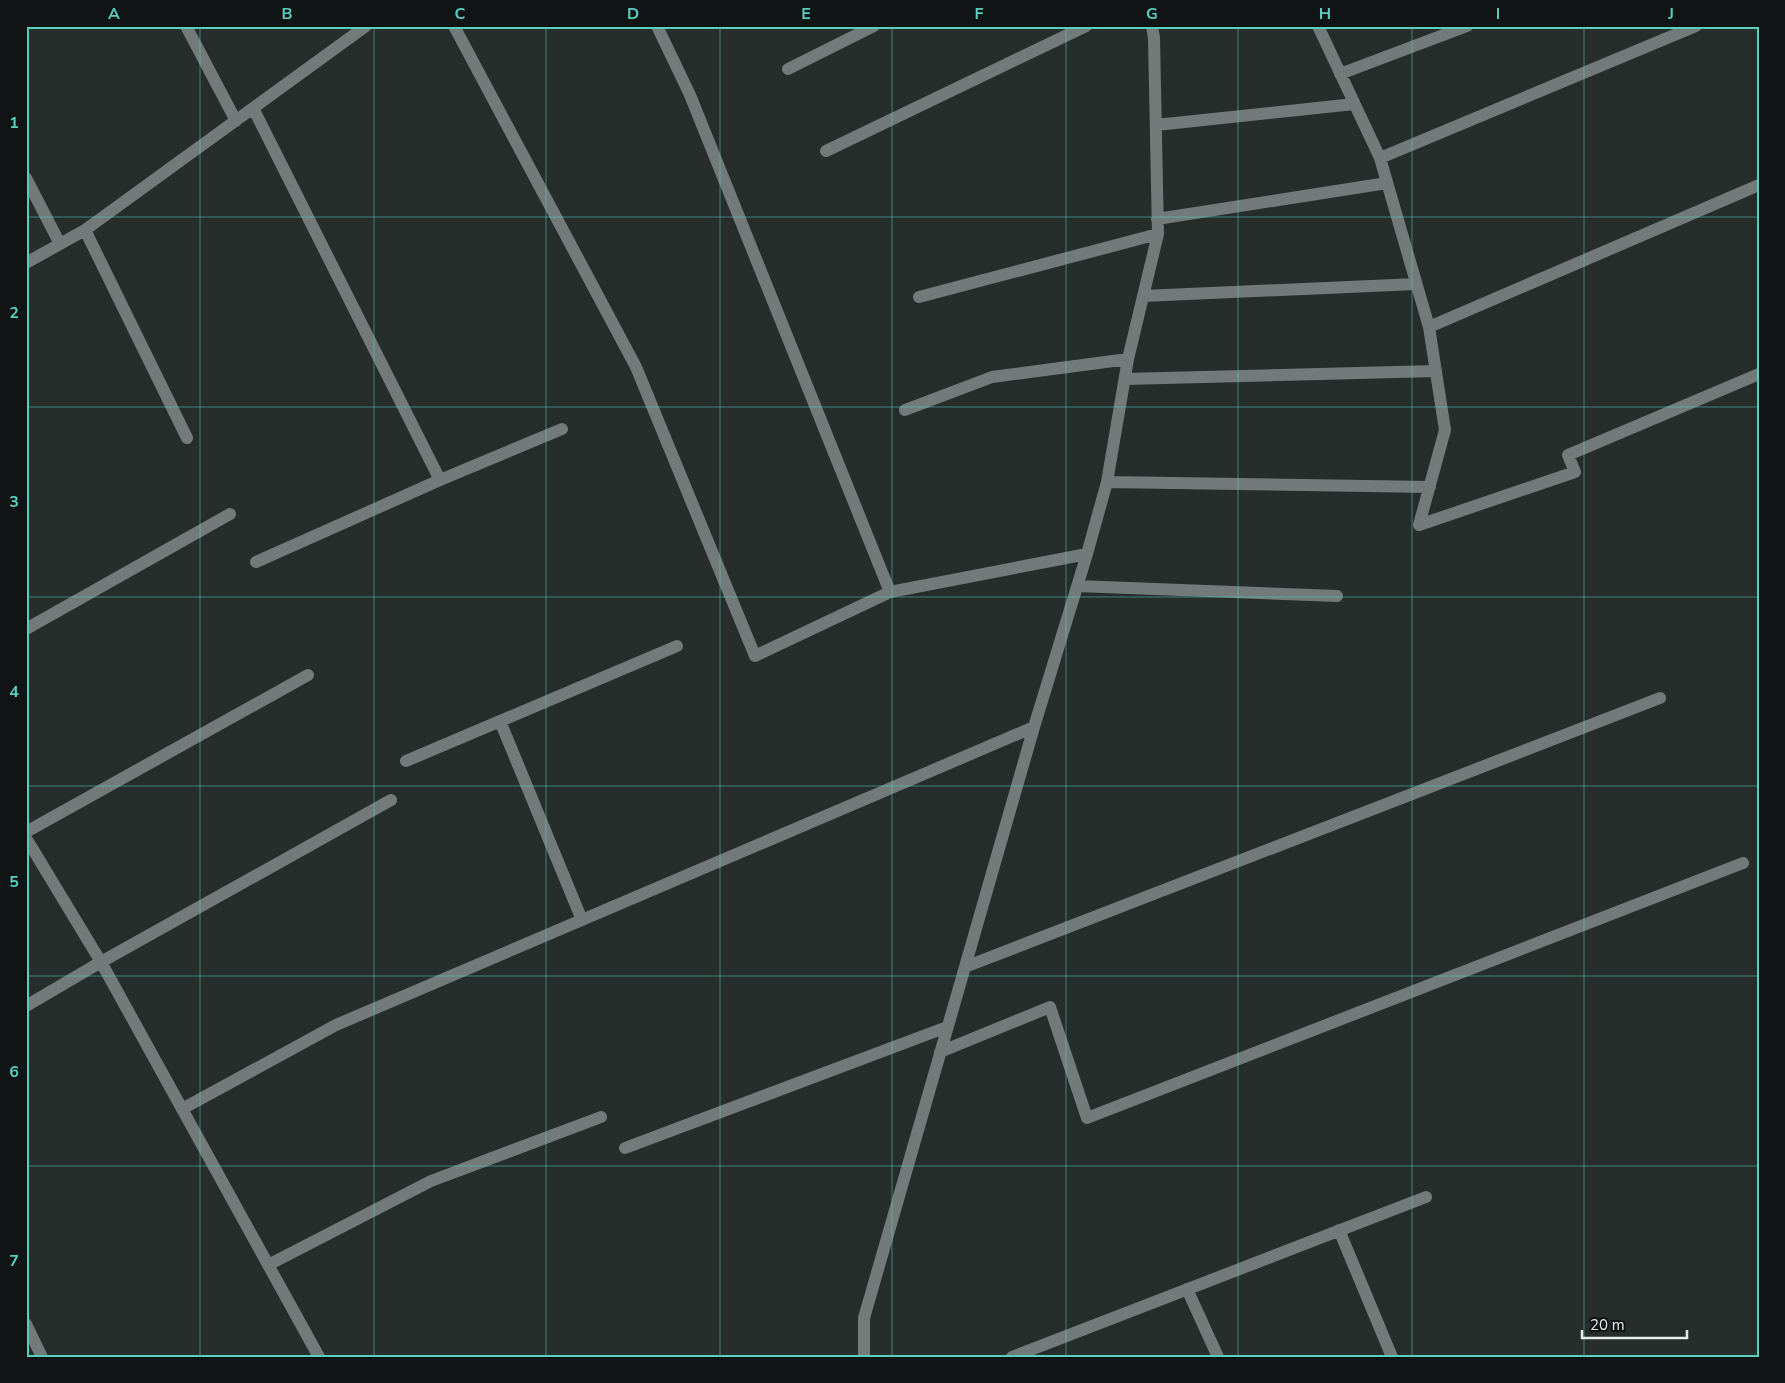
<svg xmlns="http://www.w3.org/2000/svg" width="1785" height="1383" font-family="'Nunito Sans',sans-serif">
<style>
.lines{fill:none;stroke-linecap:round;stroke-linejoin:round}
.street{stroke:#737b7a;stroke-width:12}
.grid{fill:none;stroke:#58cec0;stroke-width:1;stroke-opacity:0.55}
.neatline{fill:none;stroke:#58cec0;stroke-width:2}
.grid-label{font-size:16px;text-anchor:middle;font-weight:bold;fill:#58cec0}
</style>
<rect width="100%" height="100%" fill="#262d2b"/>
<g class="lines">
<!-- street -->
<path class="street" d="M186 26 236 121
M454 26 636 367 755 656 890 592 1087 554
M657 26 690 95 890 592
M1318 26 1380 158 1429 327 1445 430 1419 525
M788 69 874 26
M1340 74 1467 26
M253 108 440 480
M1156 125 1354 104
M826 151 1086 26
M1380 158 1696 26
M26 178 60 244
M1157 219 1387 183
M85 230 187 438
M26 263 85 230 366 26
M1143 296 1416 284
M919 297 1158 234
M1429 327 1759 185
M1125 379 1436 371
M905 410 992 377 1128 359
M1107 482 1430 487
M1419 525 1575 472 1568 455 1759 374
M256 562 440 480 562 429
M1077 586 1337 596
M26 629 230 514
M500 721 582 920
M406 761 677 646
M26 832 308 675
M26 838 101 962 319 1357
M965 967 1660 698
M26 1006 101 962 391 800
M940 1052 1050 1007 1087 1118 1743 863
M182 1109 336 1025 1034 727
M625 1148 947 1027
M1339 1230 1392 1357
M268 1265 431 1181 601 1117
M1187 1289 1218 1357
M26 1324 42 1357
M864 1357V1318L1034 727 1087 554 1107 482 1128 359 1158 234 1154 38 1152 26
M1012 1357 1426 1197"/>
</g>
<!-- grid -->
<path class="grid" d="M200 26V1357M374 26V1357M546 26V1357M720 26V1357M892 26V1357M1066 26V1357M1238 26V1357M1412 26V1357M1584 26V1357M26 217H1759M26 407H1759M26 597H1759M26 786H1759M26 976H1759M26 1166H1759"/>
<!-- border -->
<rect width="1785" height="1383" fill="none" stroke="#111414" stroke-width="55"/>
<!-- scale -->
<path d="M1582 1330v8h105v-8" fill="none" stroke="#e7ebea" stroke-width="2.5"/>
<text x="1590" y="1330" font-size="15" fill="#e7ebea" stroke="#111414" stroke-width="4" paint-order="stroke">20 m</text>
<rect x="28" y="28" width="1730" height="1328" class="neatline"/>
<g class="grid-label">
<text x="114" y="19">A</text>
<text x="287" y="19">B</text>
<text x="460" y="19">C</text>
<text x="633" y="19">D</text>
<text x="806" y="19">E</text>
<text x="979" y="19">F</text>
<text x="1152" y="19">G</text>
<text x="1325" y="19">H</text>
<text x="1498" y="19">I</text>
<text x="1671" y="19">J</text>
<text x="14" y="128">1</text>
<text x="14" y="318">2</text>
<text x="14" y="507">3</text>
<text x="14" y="697">4</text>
<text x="14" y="887">5</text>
<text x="14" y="1077">6</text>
<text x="14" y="1266">7</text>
</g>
</svg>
